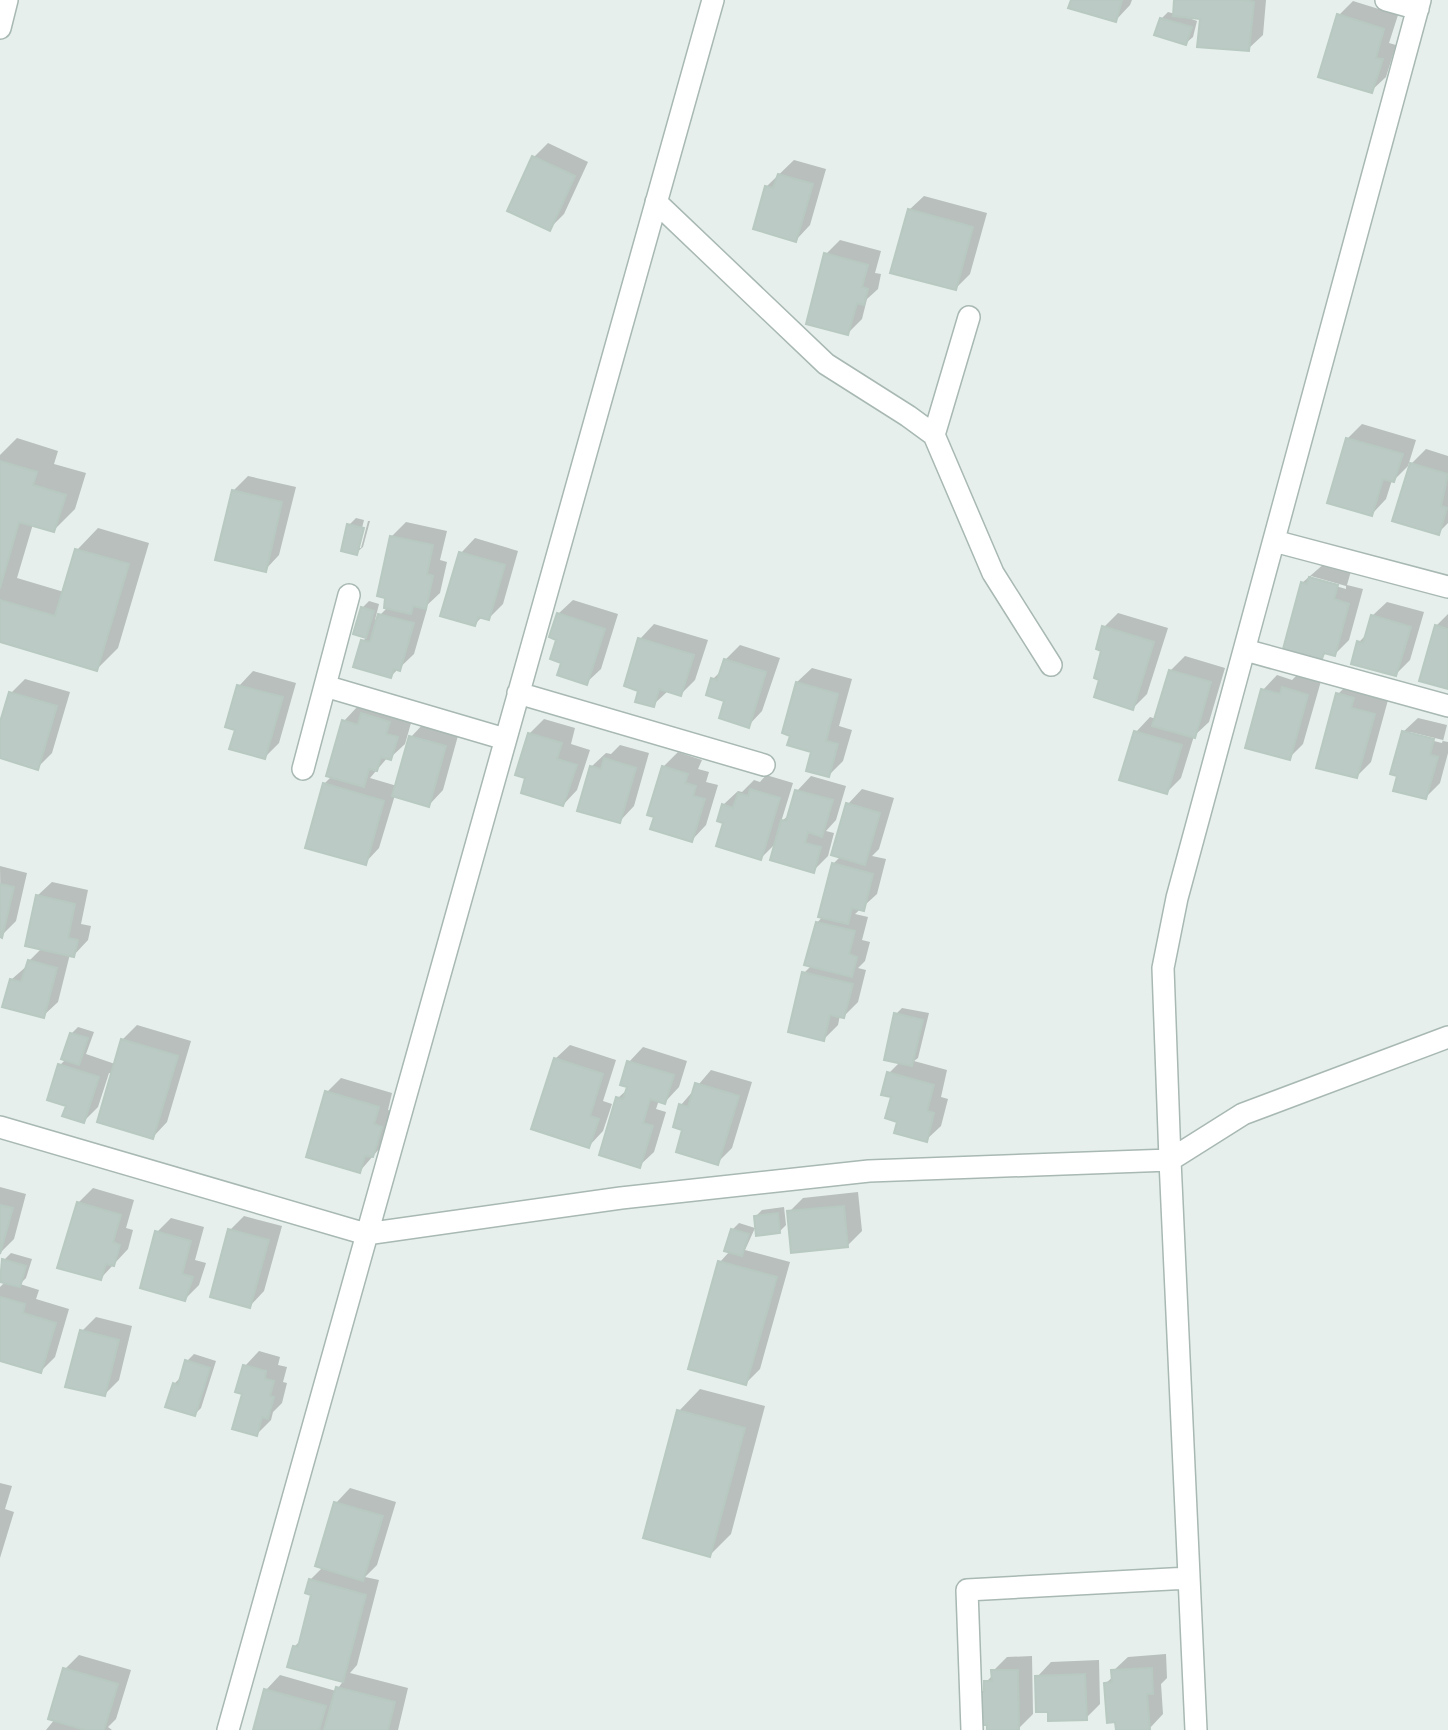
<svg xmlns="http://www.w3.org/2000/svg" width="1448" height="1730" font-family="Commissioner,sans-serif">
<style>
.shadow{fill:#0003;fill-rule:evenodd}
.building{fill:#bbcac4;stroke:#b8c9c2;stroke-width:2}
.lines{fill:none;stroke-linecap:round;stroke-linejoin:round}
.minor-casing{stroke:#a8b8b2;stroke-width:24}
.minor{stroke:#fff;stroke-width:21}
</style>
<rect width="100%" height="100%" fill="#e6efeb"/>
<!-- shadow -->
<path class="shadow" d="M1072 0H1132L1130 5 1116 20Z
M1176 0H1266L1263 35 1248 49 1202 17H1186L1197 21 1193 37 1186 43 1161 19 1168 12 1175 14Z
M1353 1 1398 15 1389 43 1396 45 1386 77 1371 91 1339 15Z
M548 143 588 162 564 214 550 228 534 157Z
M794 160 826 169 810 225 796 240 767 186Z
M924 196 987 213 970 274 956 288 909 210Z
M840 240 881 251 875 273 881 274 878 289 867 299 862 319 848 333 826 254Z
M1362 424 1416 440 1408 466 1394 480H1392L1386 499 1372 514 1347 439Z
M17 438 58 451 54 464 86 473 75 509 54 530 33 524 17 578 64 592 77 550 98 528 149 543 118 648 97 669 0 641V455Z
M1426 449 1448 456V523L1438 533 1411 464Z
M248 476 296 487 279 555 265 570 233 491Z
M356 518 364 520 357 548H361L368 521H370L363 547 356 553 349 525Z
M406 522 447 531 440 560 447 562 440 593 424 608 427 609 414 654 391 676 363 641 367 637 355 633 362 608 369 601 379 604 375 620 388 607 392 536Z
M475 538 518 551 503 604 489 618 482 617 475 624 461 553Z
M1325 563 1351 571 1347 585 1363 589 1349 640 1335 654 1327 652 1322 657 1302 583ZM1311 576 1346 586V589L1311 579Z
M573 600 618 614 601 669 586 683 563 661 558 639V614Z
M1387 602 1424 612 1410 660 1396 674 1359 642 1368 633 1372 616Z
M1118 613 1168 628 1147 694 1133 708 1102 678 1104 627Z
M1448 614V687L1436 626Z
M654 624 708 640 695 680 681 694 669 690 653 705 640 690V639Z
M740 645 780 658 762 711 748 726 726 700 713 679 722 670 725 660Z
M1185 656 1225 668 1209 722 1194 736 1181 778 1167 792 1136 732 1150 717 1156 719 1170 671Z
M812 668 852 679 839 726 852 730 843 761 829 775 797 682Z
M253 671 296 683 279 743 265 757 237 729 239 686Z
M1298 674 1321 681 1303 744 1289 758 1263 690 1277 675 1292 680Z
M25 679 70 692 52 753 37 768 0 756V728L11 693Z
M1352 680 1388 700 1371 762 1357 776 1338 694Z
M358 706 403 707 400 720 411 723 405 744 390 758 388 757 370 778 397 786 411 737 425 722 459 732 443 790 429 805 395 795 379 848 365 863 324 784 332 776 344 721Z
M1418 718 1447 725 1443 741 1448 742V753L1440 783 1426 797 1403 732ZM1410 732 1443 740 1442 743 1410 735Z
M544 719 575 728 571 744 590 750 577 790 563 805 527 777 529 734Z
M620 745 649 753 634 806 620 821 591 767 606 753 611 754Z
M678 752 702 760 698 769 709 772 706 782 718 785 706 825 692 840 663 767Z
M766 775 793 783 781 822 791 813 797 791 811 776 846 786 836 820 826 831 834 833 828 856 813 871 777 842 761 858 725 822 723 805 738 791 742 792 754 780 760 782Z
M862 789 894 798 879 849 872 856 886 859 877 894 855 914 868 917 862 940 870 942 865 961 858 968 866 970 858 1002 844 1016 840 1015 838 1025 824 1039 804 973 812 965 817 923 823 916 833 864 841 856 848 804Z
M0 866 27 873 16 921 1 936Z
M52 882 88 890 81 924 91 926 88 940 74 955 70 954 58 1002 43 1016 12 979 28 965 29 961 42 948 37 896Z
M902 1008 929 1013 918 1058 914 1061 947 1070 941 1097 948 1099 941 1126 926 1140 899 1121 893 1096 889 1073 900 1062 896 1014Z
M137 1025 191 1041 167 1122 153 1137 112 1074 109 1073 98 1107 84 1121 68 1105 60 1065 66 1059 72 1033 78 1027 94 1032 86 1054 115 1064 122 1040Z
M570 1045 616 1060 603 1101 612 1104 603 1131 589 1146 555 1059Z
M643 1047 687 1061 679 1087 665 1102 659 1100 656 1109 666 1112 654 1152 639 1166 618 1098 630 1087 629 1062Z
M711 1070 752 1082 732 1148 717 1163 685 1129 681 1105Z
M341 1078 392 1093 388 1110 395 1112 386 1141 360 1171 327 1092Z
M0 1187 26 1194 14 1239 0 1253Z
M93 1188 134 1200 126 1228 133 1230 128 1249 101 1278 78 1203Z
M858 1192 862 1231 847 1246 789 1212 803 1198Z
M784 1207 786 1225 779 1232 755 1217 762 1210Z
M244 1216 282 1226 264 1291 250 1306 230 1230Z
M171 1218 204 1227 195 1260 206 1263 199 1285 185 1299 157 1232Z
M739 1223 755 1228 745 1250 790 1262 760 1369 746 1383 720 1262 730 1251 732 1230Z
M11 1253 32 1259 26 1278 20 1284 39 1290 36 1299 69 1309 55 1357 41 1371 0 1359V1287L5 1282 0 1280V1274L4 1260Z
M96 1317 132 1326 119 1380 104 1395 82 1331Z
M259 1351 280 1357 278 1365 287 1367 283 1382 287 1383 282 1403 273 1412 271 1420 257 1434 245 1366Z
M194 1354 216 1361 201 1408 195 1414 174 1384 181 1377 187 1361Z
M700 1389 765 1406 731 1534 710 1555 679 1411Z
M0 1483 12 1486 5 1509 14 1512 0 1558Z
M350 1488 396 1502 377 1565 365 1577 379 1580 357 1665 350 1673 408 1688 398 1730H255L266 1690 280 1675 336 1691 344 1680 289 1666 294 1647 301 1640 313 1594 310 1580 323 1567 336 1503Z
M1166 1654 1167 1678 1161 1684 1163 1714 1149 1729 1117 1730 1106 1683 1114 1676 1113 1671 1128 1657Z
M79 1655 131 1670 116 1719 108 1727 112 1730H46L55 1719 65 1669Z
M1032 1656 1033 1714 1018 1729 981 1693 986 1688V1682L993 1675V1671L1007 1657Z
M1099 1660 1100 1704 1086 1718 1037 1677 1051 1662Z"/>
<!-- building -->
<path class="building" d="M1071 0H1122L1116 22 1068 8Z
M1174 0H1244L1254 2 1249 51 1197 47 1200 19 1173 16Z
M1337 14 1384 29 1376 58 1383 59 1372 93 1318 77Z
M1160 18 1192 27 1186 45 1154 35Z
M532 156 575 176 550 231 507 211Z
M778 174 813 184 796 242 753 229 765 186 773 188Z
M908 209 973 227 956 290 890 273Z
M824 253 868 265 862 287 868 289 864 305 857 303 848 335 806 324Z
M1346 438 1403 454 1394 482 1383 479 1372 516 1327 503Z
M0 461 37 472 33 485 66 495 54 532 19 522 0 588Z
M1410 463 1448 474 1441 506 1447 508 1439 535 1392 521Z
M232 490 282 502 266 572 215 560Z
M347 524 364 528 357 555 341 551Z
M390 536 433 545 427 574 433 576 426 609 413 606 411 614 384 608 385 598 377 596Z
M75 549 129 564 97 671 0 642V600L55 616Z
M459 552 505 565 489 620 478 617 475 626 440 616Z
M1309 577 1338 585 1334 599 1349 604 1335 656 1324 653 1322 659 1283 649 1301 582 1307 584Z
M361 607 374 611 366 638 353 634Z
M557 613 605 629 587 685 557 675 561 663 550 659 556 640 549 637Z
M378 614 414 623 400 671 394 669 391 678 353 667 361 640 370 642Z
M1371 615 1411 627 1396 676 1351 664 1357 641 1363 643Z
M1435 625 1448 629V689L1419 681Z
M1102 626 1154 642 1133 710 1094 697 1099 680 1094 678 1101 651 1096 649Z
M638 638 694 655 681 696 659 689 654 707 635 702 638 691 624 686Z
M724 659 766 672 749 728 719 718 724 701 706 695 711 678 717 680Z
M1169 670 1211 682 1195 738 1152 726Z
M796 682 838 694 826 741 838 744 829 777 806 771 811 752 787 745 790 736 782 733Z
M237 685 283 697 265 759 229 749 235 730 225 727Z
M1282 687 1308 695 1290 760 1245 748 1261 689 1280 694Z
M9 692 57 706 38 770 0 758V722Z
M1336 693 1354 698 1351 708 1375 714 1357 778 1316 768Z
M361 713 390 722 386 734 398 737 391 760 381 757 377 771 369 769 364 787 326 776 342 720 358 725Z
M1134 731 1182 745 1167 794 1119 780Z
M1402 731 1434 739 1430 755 1438 757 1426 799 1393 791 1397 776 1390 774Z
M528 733 562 743 557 759 577 765 563 806 521 793 525 778 515 775Z
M409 736 446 746 429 807 392 796Z
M604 758 636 768 620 823 577 811 590 766 601 769Z
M662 766 688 774 685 783 696 786 693 796 705 799 692 842 650 829 654 817 647 815Z
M323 783 384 801 366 865 305 848Z
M750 789 780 798 761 860 716 846 723 823 717 821 722 804 733 808 738 793 748 796Z
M795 790 833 800 822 837 808 832 805 843 821 847 814 873 770 860 781 820 786 821Z
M846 803 880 813 865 865 831 855Z
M832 863 873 874 864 911 852 908 848 924 818 917Z
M0 884 14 887 2 938 0 937Z
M36 895 75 904 68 938 78 940 74 957 25 946Z
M816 922 855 931 849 954 857 957 852 977 804 965Z
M28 960 57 968 44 1018 2 1007 10 979 21 982Z
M802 972 853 984 844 1018 830 1015 824 1041 788 1032Z
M894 1013 923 1020 912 1066 884 1060Z
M70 1033 88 1038 79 1065 61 1059Z
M121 1039 178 1056 153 1139 97 1122Z
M554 1058 603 1074 590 1116 599 1119 589 1148 531 1129Z
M627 1061 674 1075 665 1104 650 1099 643 1123 653 1126 640 1168 599 1155 616 1097 623 1099 627 1087 620 1085Z
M58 1064 99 1077 84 1123 62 1116 66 1106 47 1100Z
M887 1072 934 1085 927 1111 934 1113 927 1142 894 1133 897 1122 885 1118 891 1097 881 1095Z
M695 1083 739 1096 718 1165 676 1152 682 1130 673 1127 679 1104 688 1107Z
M325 1091 379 1107 374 1124 382 1127 373 1157 365 1156 360 1173 306 1157Z
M77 1202 121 1215 113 1242 120 1245 114 1266 106 1264 101 1280 57 1268Z
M0 1205 13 1208 0 1254Z
M844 1206 848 1247 791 1253 787 1211Z
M778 1213 780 1233 756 1236 754 1216Z
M228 1229 269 1240 250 1308 210 1297Z
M731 1229 749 1234 742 1256 724 1251Z
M155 1231 191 1241 182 1274 193 1277 185 1301 140 1288Z
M2 1259 26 1266 20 1287 0 1282Z
M718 1261 777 1277 746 1385 688 1369Z
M0 1297 25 1304 23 1313 56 1323 41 1373 0 1361Z
M80 1330 119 1340 105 1396 65 1387Z
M185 1360 210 1368 195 1416 165 1407 173 1383 178 1385Z
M243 1365 266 1371 265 1379 274 1381 270 1396 274 1397 268 1419 262 1417 257 1436 232 1429 242 1394 235 1392Z
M677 1410 745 1428 710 1557 643 1538Z
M334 1502 383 1516 363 1581 315 1566Z
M309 1579 366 1595 343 1682 287 1667 293 1646 298 1647 311 1595 305 1593Z
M63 1668 118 1684 104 1730H85L48 1719Z
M1152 1668 1153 1694H1147L1150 1730H1116L1115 1722 1107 1723 1104 1683 1112 1682 1111 1670Z
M991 1670H1018L1019 1730H987V1725H980V1692H984V1681H992Z
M1085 1674 1087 1720 1048 1721V1712H1036L1035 1676Z
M336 1687 395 1702 388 1730H324Z
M264 1689 326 1706 319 1730H253Z"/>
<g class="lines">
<!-- minor casing -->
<g class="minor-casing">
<path id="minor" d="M1386 0 1418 9
M0 28 7 0
M656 202 826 364 908 416 934 435 993 573 1051 665
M934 435 969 317
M1274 541 1448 587
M1245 650 1448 706
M325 686 505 739
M518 693 764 765
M303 769 349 595
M0 1127 366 1234 621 1198 869 1171 1170 1160 1243 1114 1448 1037
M228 1730 713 0
M972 1730 967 1590 1189 1578
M1196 1730 1170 1160 1163 968 1177 898 1420 0"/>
</g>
<!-- minor -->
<use href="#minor" class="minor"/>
</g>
</svg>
